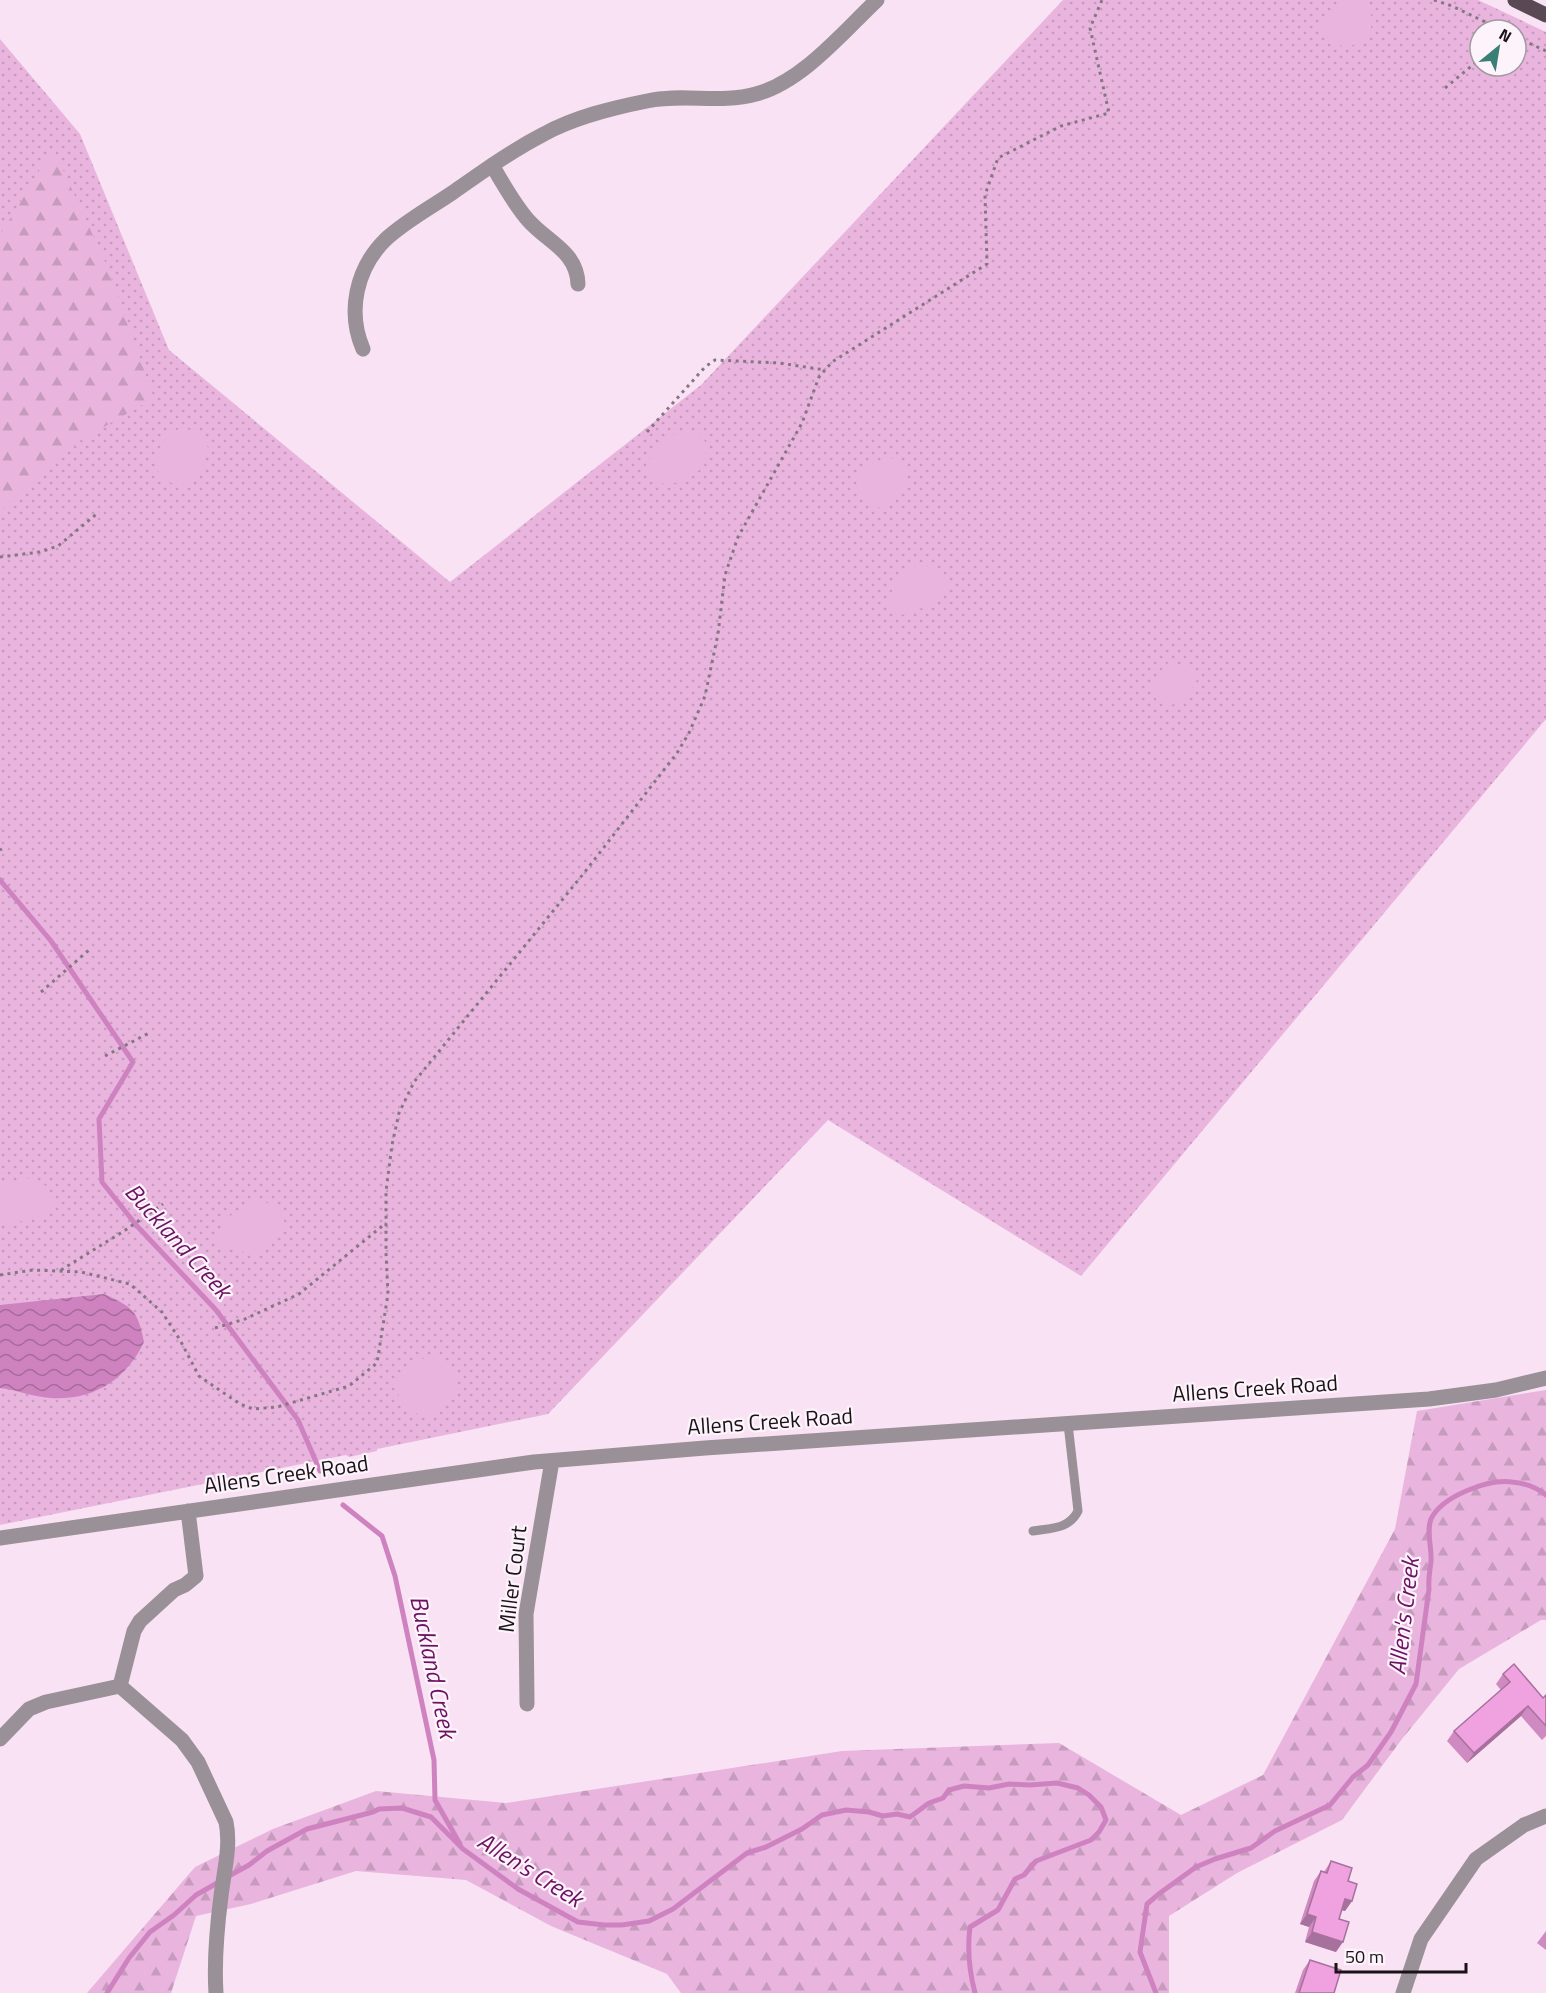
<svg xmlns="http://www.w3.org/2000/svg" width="1546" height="1993" font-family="'Titillium Web',sans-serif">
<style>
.grass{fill:url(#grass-dots);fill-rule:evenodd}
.forest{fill:url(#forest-firs)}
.pitch{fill:#e9b5de}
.water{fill:url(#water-waves)}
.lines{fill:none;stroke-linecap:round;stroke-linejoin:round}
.stream{stroke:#ce83c0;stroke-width:5}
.path{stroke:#857782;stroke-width:3;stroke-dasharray:3 4.5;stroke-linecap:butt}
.lane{stroke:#9a9098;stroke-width:9}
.street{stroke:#9a9098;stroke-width:15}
.primary{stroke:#584955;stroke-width:15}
.wall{fill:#ce8ac1}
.shaded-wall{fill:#a7719d}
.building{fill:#efa1e0;stroke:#a7719d;stroke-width:1.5}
.labels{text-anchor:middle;stroke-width:4.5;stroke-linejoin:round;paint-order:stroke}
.street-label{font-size:22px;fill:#191217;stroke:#fdf4fb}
.water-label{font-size:24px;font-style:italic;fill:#6d1263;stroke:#fdf4fb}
</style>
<defs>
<pattern id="grass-dots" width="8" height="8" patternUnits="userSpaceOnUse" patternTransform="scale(1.5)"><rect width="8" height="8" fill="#e9b5de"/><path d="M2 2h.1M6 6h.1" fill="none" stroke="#c79bbe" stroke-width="1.8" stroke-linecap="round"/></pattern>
<pattern id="forest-firs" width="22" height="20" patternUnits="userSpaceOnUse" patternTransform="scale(1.5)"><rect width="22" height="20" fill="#e9b5de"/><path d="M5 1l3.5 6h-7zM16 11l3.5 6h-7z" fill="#c79bbe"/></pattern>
<pattern id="water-waves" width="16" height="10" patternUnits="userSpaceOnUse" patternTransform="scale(1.5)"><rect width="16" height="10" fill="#ce83c0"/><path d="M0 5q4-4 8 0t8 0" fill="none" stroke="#a66a9b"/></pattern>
</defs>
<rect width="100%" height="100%" fill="#f8e2f3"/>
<!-- grass -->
<path class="grass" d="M1063 0H1478L1546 32V719L1081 1276 828 1120 548 1414 377 1449V1451L349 1457 346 1455 0 1525V39L80 134 169 350 450 582 701 385ZM1480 30H1516V66H1480Z"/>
<!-- forest -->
<path class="forest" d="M53 148 107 266 154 398 64 450 0 511V235Z
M1546 1390V1620H1541L1459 1669 1402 1739 1342 1820 1237 1873 1169 1916V1993H681L667 1974 551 1926 466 1880 356 1871 251 1904 196 1916 171 1993H87L195 1867 273 1829 376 1791 506 1803 842 1751 1059 1743 1181 1815 1263 1775 1395 1529 1417 1411Z"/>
<!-- pitch -->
<path class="pitch" d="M1340 0H1362L1371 10V31L1368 41 1345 47 1327 40 1320 22Z
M183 427 199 434 209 449 199 473 187 484H174L161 479 156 465 159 449 168 434Z
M685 430 700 434 708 446 704 466 687 481 668 484 651 482 646 465 663 439Z
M891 458 908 472C906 490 897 498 882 508L866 505 855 488 862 467Z
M918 564 940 569 948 579 947 593 932 604 904 615 888 607 895 578Z
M1169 662C1183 665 1192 666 1197 680L1184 701 1168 706 1152 696 1153 680Z
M26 1178C44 1182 50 1185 53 1204 51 1206 49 1210 47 1212 39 1219 10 1225 0 1221V1185Z
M251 1202H265L276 1206 287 1227 261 1255 228 1249 216 1239 224 1220Z
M441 1356C445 1361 450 1366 453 1371 464 1390 445 1408 432 1420L419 1415 399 1400 397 1381 412 1360Z"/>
<!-- water -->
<path class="water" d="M104 1294C133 1307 138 1311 144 1342 126 1380 93 1401 50 1398 34 1397 17 1390 0 1388V1305Z"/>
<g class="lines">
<!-- stream -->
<path class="stream" d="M0 880 51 941 133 1062 99 1119 102 1182 137 1226 216 1310 298 1420 320 1471
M343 1505 382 1536 395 1576 434 1760 435 1800 460 1844
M227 1877 249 1865 267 1851 307 1829 373 1812 379 1809 402 1808 431 1817 463 1849 518 1889 578 1922 604 1925H622L649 1921 673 1909 747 1853 766 1847 802 1829 822 1815 846 1810 869 1812 883 1816 897 1814 910 1817 929 1803 943 1798 949 1790 964 1786 989 1788 1009 1784 1030 1785 1057 1783 1078 1788 1089 1795 1101 1807 1106 1820 1099 1832 1091 1840 1036 1861 1024 1875 1015 1879 998 1910 970 1927C967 1950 969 1970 975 1993
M107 1993 129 1958 150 1932 174 1915 196 1895 219 1882
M1156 1993 1140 1952 1147 1904 1160 1893 1196 1867 1215 1859 1251 1848 1275 1831 1330 1805 1353 1777 1368 1765 1391 1732 1416 1684 1429 1589C1428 1577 1430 1572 1431 1561 1432 1548 1426 1532 1431 1519 1442 1496 1488 1479 1512 1482 1525 1483 1536 1487 1546 1495"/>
<!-- path -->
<path class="path" d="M1434 0 1452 6 1502 30
M1516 37 1546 51
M1445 88 1480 59
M647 432 705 367 715 360 779 363 825 370
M0 557 40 552 58 546 99 512
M0 850 2 849
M41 992 89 950
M105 1056 149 1033
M61 1270 124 1231 163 1204
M0 1275 33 1270 81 1272 130 1284 162 1312 180 1340 199 1376 240 1404 253 1409 277 1407 349 1386 377 1363 388 1294 386 1253V1191L392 1145 399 1113 414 1082 584 873 677 753 689 733 705 696 718 634 725 575 738 537 802 423 819 377 832 362 987 264 985 195 998 158 1061 126 1109 113 1090 28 1102 0
M215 1328 245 1319 299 1294 386 1223"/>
<!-- lane -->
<path class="lane" d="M1033 1531C1052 1528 1069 1529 1078 1511L1068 1424"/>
<!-- street -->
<path class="street" d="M492 165C503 184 514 204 528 220 547 242 577 251 578 284
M363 349C347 312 356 269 385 240 404 222 430 208 452 193 482 172 511 151 544 134 575 117 612 108 647 101 683 93 720 104 756 94 802 82 843 32 877 0
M0 1538 534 1462 705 1448 1429 1399 1496 1390 1546 1378
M120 1686 134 1631 140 1621 174 1590 185 1585 196 1576 188 1511
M527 1704 526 1614 552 1461
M0 1739 29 1709 46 1702 120 1686 182 1740 198 1762 226 1822C231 1846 224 1871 221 1896 217 1927 214 1962 216 1993
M1403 1993 1421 1939 1476 1859 1524 1825 1546 1816"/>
<!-- primary -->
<path class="primary" d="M1515 0 1546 15"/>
</g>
<!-- wall -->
<path class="wall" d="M1503 1674 1543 1698 1546 1695V1736L1542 1740 1521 1716 1467 1763 1447 1741 1454 1731 1501 1690 1496 1684Z
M1331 1861 1348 1881 1352 1901 1345 1911 1341 1910 1339 1919 1336 1952 1305 1942 1309 1927 1300 1924 1314 1881 1321 1871 1324 1872Z
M1546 1931V1950L1537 1943Z
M1310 1960 1334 1993H1295L1303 1970Z"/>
<!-- shaded-wall -->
<path class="shaded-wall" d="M1528 1706 1521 1716 1467 1763 1474 1753Z
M1345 1899 1352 1901 1345 1911 1338 1909Z
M1307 1914 1316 1917 1309 1927 1300 1924Z
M1312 1932 1343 1942 1336 1952 1305 1942Z"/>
<!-- building -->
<path class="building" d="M1514 1664 1543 1698 1546 1695V1726L1528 1706 1474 1753 1454 1731 1510 1682 1503 1674Z
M1331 1861 1352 1868 1348 1881 1357 1884 1352 1901 1345 1899 1339 1919 1349 1922 1343 1942 1312 1932 1316 1917 1307 1914 1321 1871 1327 1873Z
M1310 1960 1341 1970 1334 1993H1299Z"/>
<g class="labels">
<!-- street labels -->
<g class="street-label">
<text transform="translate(1255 1388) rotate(-4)" y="8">Allens Creek Road</text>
<text transform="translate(770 1421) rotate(-4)" y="8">Allens Creek Road</text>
<text transform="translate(286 1474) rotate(-8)" y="8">Allens Creek Road</text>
<text transform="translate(512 1579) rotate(-83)" y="8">Miller Court</text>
</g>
<!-- water labels -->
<g class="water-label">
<text transform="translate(178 1241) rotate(48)" y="8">Buckland Creek</text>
<text transform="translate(1404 1616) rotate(-83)" y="8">Allen's Creek</text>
<text transform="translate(433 1667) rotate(78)" y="8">Buckland Creek</text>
<text transform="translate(530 1870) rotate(32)" y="8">Allen's Creek</text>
</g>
</g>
<!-- north arrow -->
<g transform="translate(1498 48) rotate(30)"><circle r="28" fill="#fdf4fb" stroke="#a29aa0" stroke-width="1.5"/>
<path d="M0-4.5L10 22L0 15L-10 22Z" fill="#397f76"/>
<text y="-9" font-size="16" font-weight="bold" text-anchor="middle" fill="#191217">N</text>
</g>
<!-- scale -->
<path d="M1336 1963v9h130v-9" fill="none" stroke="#191217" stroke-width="3"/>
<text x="1345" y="1963" font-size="18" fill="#191217" stroke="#fdf4fb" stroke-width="4.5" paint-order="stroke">50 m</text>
</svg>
